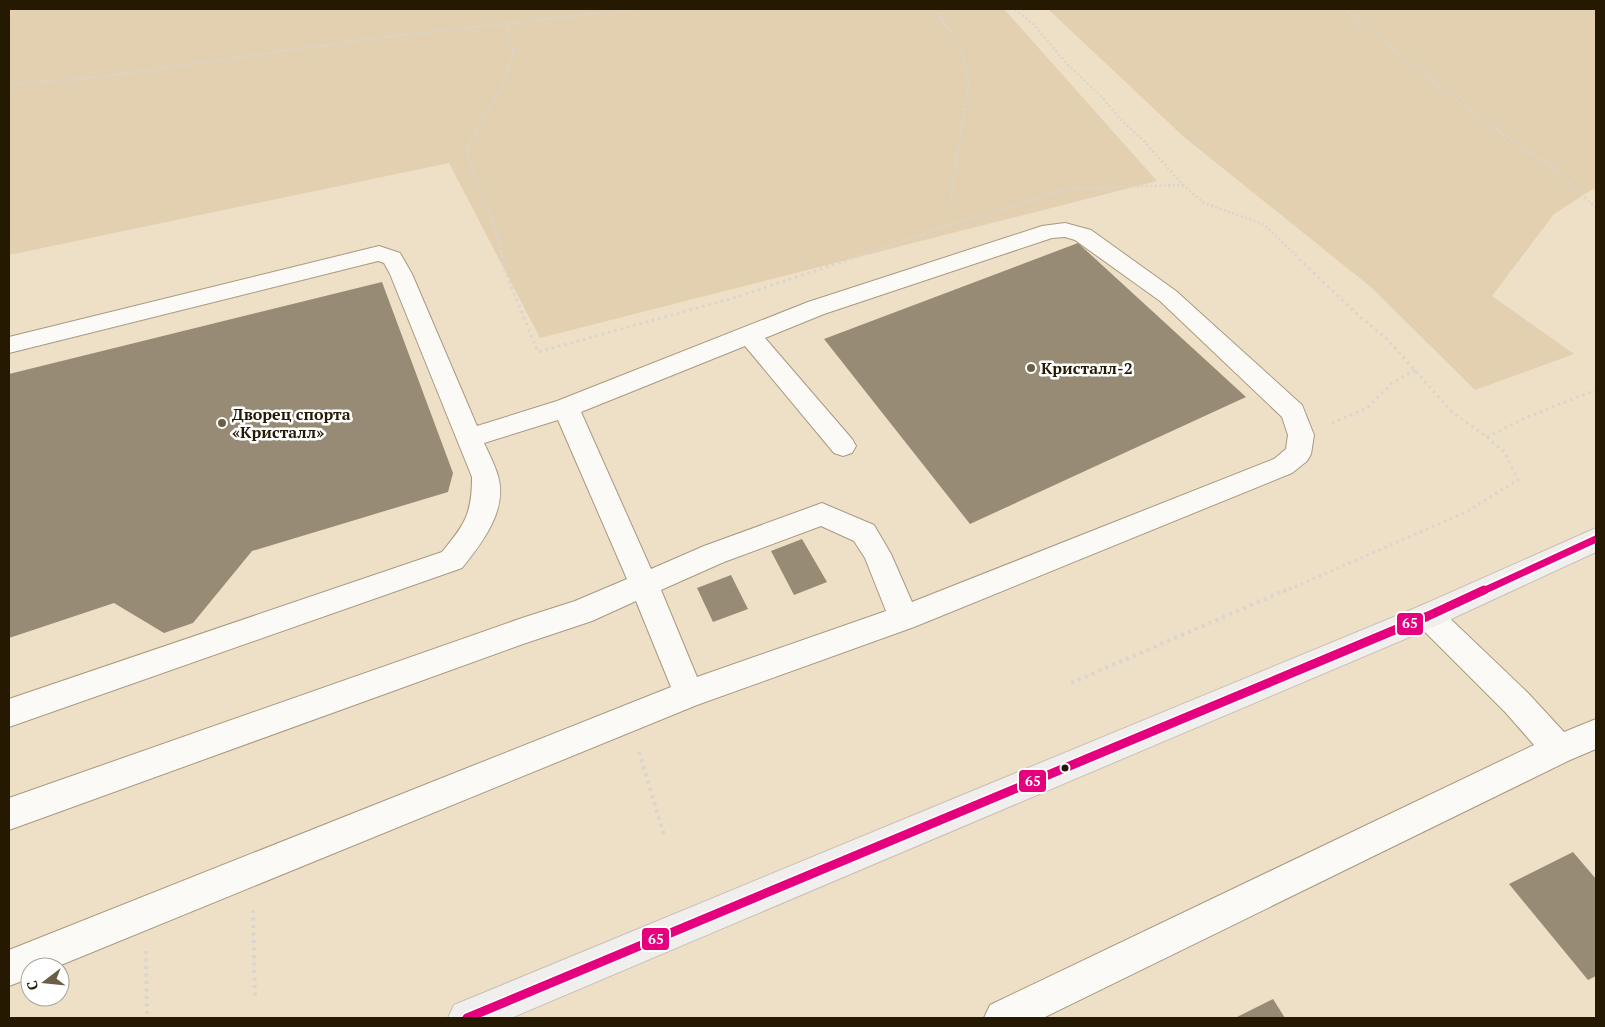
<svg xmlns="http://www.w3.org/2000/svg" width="1605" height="1027" font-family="'PT Serif',serif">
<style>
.green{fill:#e2d0b0}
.building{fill:#988b75}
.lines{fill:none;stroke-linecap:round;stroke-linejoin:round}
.minor-casing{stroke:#a8997f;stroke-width:2}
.major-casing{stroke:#c9c1b4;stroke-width:2}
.path-far2{stroke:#dad5cd;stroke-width:2.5;stroke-dasharray:2 2.5;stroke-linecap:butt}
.path-far1{stroke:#dad5cd;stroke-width:3;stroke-dasharray:2.5 4;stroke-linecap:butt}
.path{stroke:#dad5cd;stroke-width:4;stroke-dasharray:3 4.5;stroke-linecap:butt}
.minor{fill:#fcfaf7;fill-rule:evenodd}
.major{fill:#f0efee;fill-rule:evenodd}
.bus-1-far1-casing{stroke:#fff;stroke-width:11}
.bus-1-casing{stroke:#fff;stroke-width:12}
.bus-1-far1{stroke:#e5007d;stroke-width:7}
.bus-1{stroke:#e5007d;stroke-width:9}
.poi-dot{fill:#6b5e47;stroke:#fff;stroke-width:2}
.bus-dot{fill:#251902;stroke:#fff;stroke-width:2}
.labels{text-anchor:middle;stroke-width:5;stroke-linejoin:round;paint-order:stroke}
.poi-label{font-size:16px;font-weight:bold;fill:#251902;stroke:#fff;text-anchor:start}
.line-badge{stroke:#fff;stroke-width:2}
.badge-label{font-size:14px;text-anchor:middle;font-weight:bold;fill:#fff}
</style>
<rect width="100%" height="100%" fill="#eedfc7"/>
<!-- green -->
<path class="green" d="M9 9H1004L1157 181 540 338 449 163 9 255Z
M1048 9H1596V192L1593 189 1554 214 1492 296 1574 354 1475 390 1372 288 1184 137Z"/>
<!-- building -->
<path class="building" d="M1078 243 1246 397 970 524 824 339Z
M382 282 453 473 448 492 252 551 193 623 164 633 114 603 9 638V374Z
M802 539 827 582 794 595 771 551Z
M731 575 748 609 713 622 697 588Z
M1573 852 1596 879V976L1588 980 1509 884Z
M1273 999 1285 1018H1235Z"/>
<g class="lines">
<!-- minor casing -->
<g class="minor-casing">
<path id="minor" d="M1065 223 1091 230 1176 291 1302 405 1314 435 1311 454 1307 461 1292 473 914 627 697 705 56 967H30V978L9 986V950L671 687 636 601 592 621 523 644 9 830V798L522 618 575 601 627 579 558 420 484 443C489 454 495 465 498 476 508 510 482 543 462 568L9 727V699L442 552C465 524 472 514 472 477L390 274 384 263 378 261 9 353V337L379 246 400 253 412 274 477 426 557 401 808 302 1042 226ZM1065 237 1075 240 1160 301 1282 417 1288 435 1286 449 1274 459 912 602 891 554 874 525 822 503 704 546 651 569 581 412 745 346 834 453 843 456 852 453 856 446 852 439 765 338 824 314 1052 238ZM821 526 854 541 865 558 886 611 697 677 661 590 724 562Z
M1428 603 1438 607 1528 693 1564 732 1596 719V749L1570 760 1043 1018H984L990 1005 1534 745 1506 713 1418 625 1413 616 1418 607Z"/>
</g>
<!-- major casing -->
<g class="major-casing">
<path id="major" d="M1596 528V552L1438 625 511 1018H448L454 1005 1418 607Z"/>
</g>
<!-- path-far2 -->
<path class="path-far2" d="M935 9 960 47 969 81 950 201
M1015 9 1033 24 1067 64 1102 97 1122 121 1144 141 1183 185 1204 203 1263 224 1298 257
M1344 9 1475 115 1555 169 1596 208
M9 85 98 77 377 38 635 9
M502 257C495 219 477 185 466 148L504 84 514 50 506 24
M855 257 974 217 1072 188 1183 185"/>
<!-- path-far1 -->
<path class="path-far1" d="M502 256 504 269 538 352 740 296 859 256
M1332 423 1367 408 1392 383 1415 370
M1487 437 1525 418 1596 390
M1283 592 1466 512 1518 480 1505 453 1487 437 1451 411 1387 339 1358 315 1296 256"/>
<!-- path -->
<path class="path" d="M1071 683 1286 590
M639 752 664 835
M253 910 255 999
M146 951 147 1018"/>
<!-- minor -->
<use href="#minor" class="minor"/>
<!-- major -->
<use href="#major" class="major"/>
<!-- bus-1-far1 casing -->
<g class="bus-1-far1-casing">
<path id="bus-1-far1" d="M1481 592 1596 539"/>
</g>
<!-- bus-1 casing -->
<g class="bus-1-casing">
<path id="bus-1" d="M467 1018 1428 616 1484 590"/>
</g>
<!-- bus-1-far1 -->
<use href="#bus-1-far1" class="bus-1-far1"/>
<!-- bus-1 -->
<use href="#bus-1" class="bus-1"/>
</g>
<!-- markers -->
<g class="poi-dot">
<circle cx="1031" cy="368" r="5"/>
<circle cx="222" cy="423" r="5"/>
</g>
<circle class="bus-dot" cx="1065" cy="768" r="4.5"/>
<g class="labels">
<!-- poi labels -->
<g class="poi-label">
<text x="1041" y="374">Кристалл-2</text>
<text x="232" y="420">Дворец спорта<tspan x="232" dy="18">«Кристалл»</tspan></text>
</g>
</g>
<g class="line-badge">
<rect x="1396" y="612" width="28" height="24" rx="5" fill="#e5007d"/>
<rect x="1018" y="769" width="29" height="24" rx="5" fill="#e5007d"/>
<rect x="641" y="927" width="29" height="24" rx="5" fill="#e5007d"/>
</g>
<g class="badge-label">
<text x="1410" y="628">65</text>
<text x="1033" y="786">65</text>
<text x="656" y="944">65</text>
</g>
<!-- border -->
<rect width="1605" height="1027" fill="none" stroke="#251902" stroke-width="20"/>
<!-- north arrow -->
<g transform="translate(45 982) rotate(254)"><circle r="24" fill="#ffffff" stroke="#a8a39a"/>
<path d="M0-4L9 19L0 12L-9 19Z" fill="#6b5e47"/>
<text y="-8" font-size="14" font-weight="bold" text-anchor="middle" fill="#251902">С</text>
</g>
</svg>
